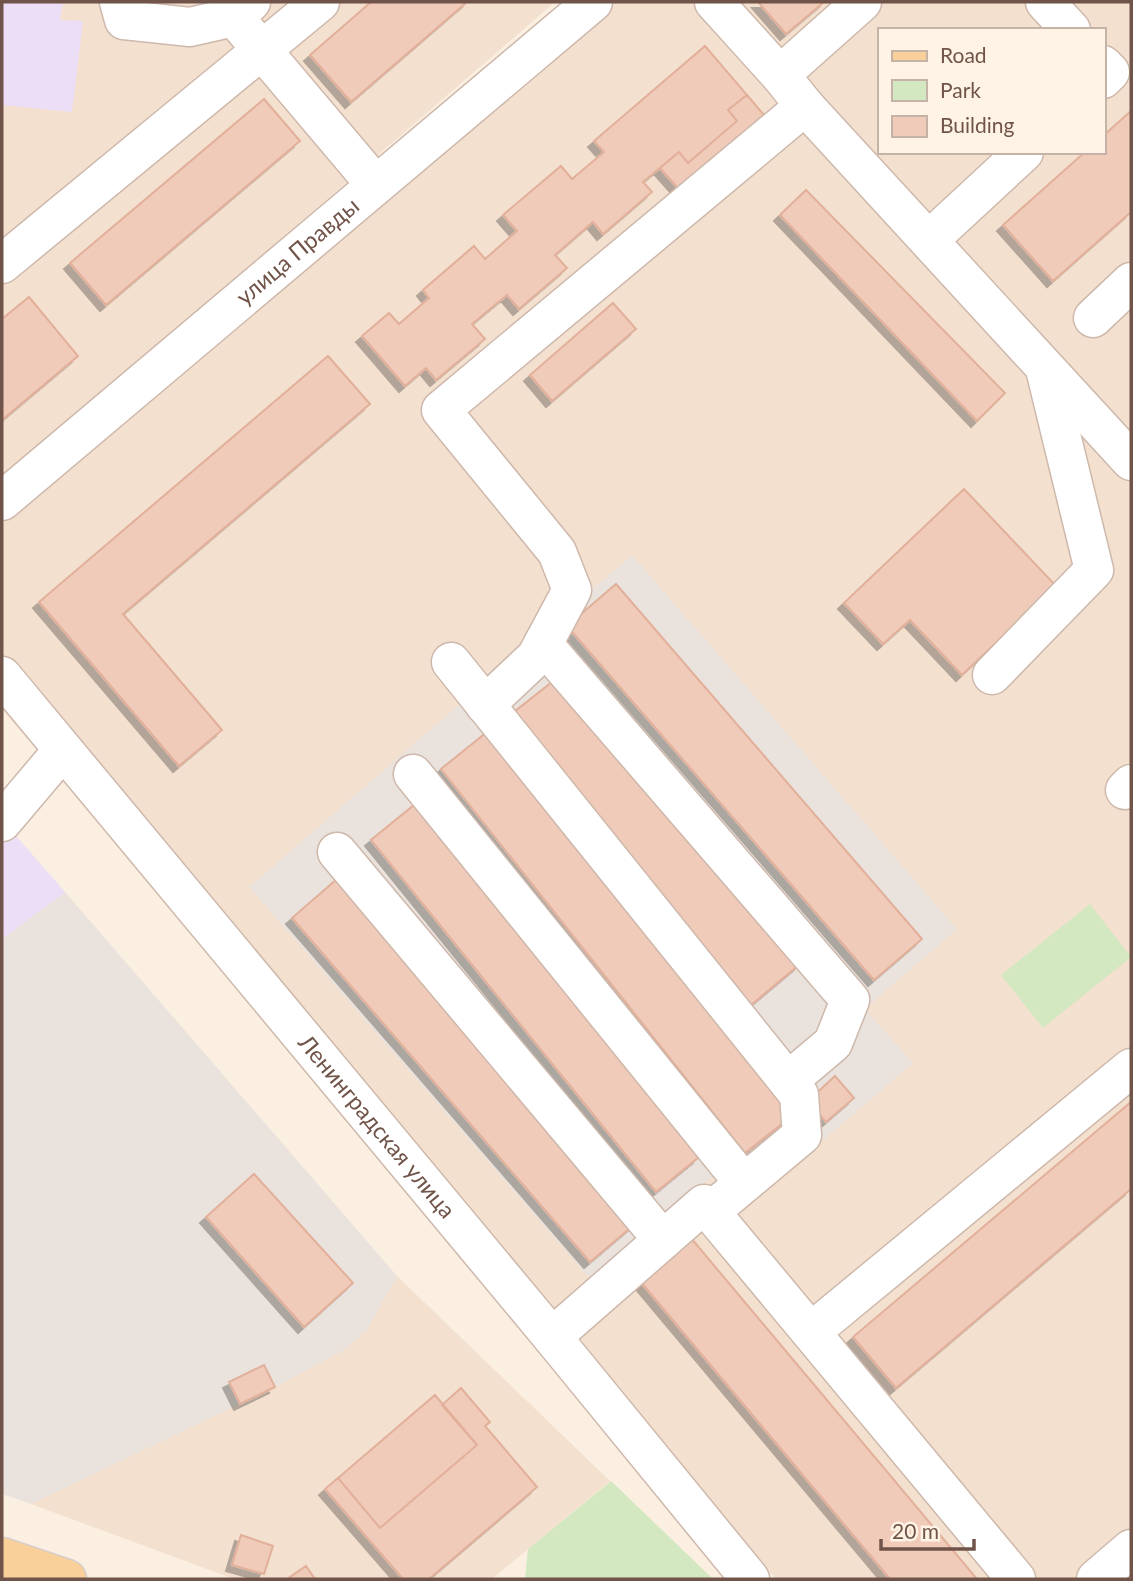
<svg xmlns="http://www.w3.org/2000/svg" width="1133" height="1581" font-family="Lato,sans-serif">
<style>
.residential{fill:#f3e0cf;fill-rule:evenodd}
.industrial{fill:#eae2dc}
.education{fill:#ecdef7}
.green{fill:#d3e8c0}
.building{fill:#f0cbb9;stroke:#e2b09a;stroke-width:2;filter:url(#shadow)}
.lines{fill:none;stroke-linecap:round;stroke-linejoin:round}
.minor-casing{stroke:#ceb8ab;stroke-width:41}
.major-casing{stroke:#d7cfcc;stroke-width:41}
.minor{stroke:#fff;stroke-width:38}
.major{stroke:#f9cf9a;stroke-width:38}
.labels{text-anchor:middle;stroke-width:5;stroke-linejoin:round;paint-order:stroke}
.street-label{font-size:23px;fill:#715449;stroke:#fff3e6}
</style>
<defs>
<filter id="shadow"><feDropShadow dx="-6" dy="6" stdDeviation="0" flood-color="#0004"/></filter>
</defs>
<rect width="100%" height="100%" fill="#fbefe1"/>
<!-- residential -->
<path class="residential" d="M2 2H555L2 480Z
M610 2H1131V1579H776L2 666V524ZM879 30H1103V152H879Z
M397 1276 610 1481 492 1579H234L31 1504 275 1387 344 1350 367 1330Z"/>
<!-- industrial -->
<path class="industrial" d="M632 555 957 929 865 1009 913 1063 755 1199 725 1166 592 1281 249 887Z
M65 892 397 1276 367 1330 344 1350 275 1387 31 1504 2 1494V939Z"/>
<!-- education -->
<path class="education" d="M2 2H63L60 20 83 21 72 112 2 105Z
M2 820 65 892 2 939Z"/>
<!-- green -->
<path class="green" d="M1090 904 1131 957 1043 1028 1001 975Z
M611 1481 713 1579H525L528 1549Z"/>
<!-- building -->
<path class="building" d="M371 2H467L351 102 310 55Z
M758 2H824L786 34Z
M705 46 747 95 728 110 737 121 688 163 679 152 643 182 652 192 603 234 593 222 555 255 567 268 519 309 507 295 472 324 485 339 436 380 426 368 405 386 362 336 389 313 399 324 429 298 423 290 474 246 485 259 517 231 503 215 561 166 572 179 604 152 594 141Z
M747 95 770 122 684 195 660 168 679 152 688 163 737 121 728 110Z
M264 99 300 141 106 305 70 263Z
M1131 111V212L1053 281 1003 225 1085 152H1103V136Z
M806 190 1005 393 977 421 780 215Z
M29 297 78 356 2 420V319Z
M613 303 636 329 552 401 530 375Z
M328 356 370 404 123 614 222 730 179 766 39 602Z
M964 489 1056 586 962 675 910 620 883 644 844 603Z
M616 584 922 939 874 980 567 626Z
M561 675 800 964 738 1016 505 719Z
M487 732 792 1116 745 1153 441 769Z
M414 805 699 1157 656 1192 371 840Z
M337 879 635 1224 590 1262 292 918Z
M835 1076 854 1098 826 1122 808 1101Z
M1131 1102V1189L896 1388 853 1337Z
M254 1174 353 1283 304 1327 206 1217Z
M691 1238 977 1579H890L640 1281Z
M264 1365 275 1387 240 1404 229 1382Z
M461 1388 490 1422 485 1426 537 1487 429 1579H403L325 1489 338 1478 380 1528 477 1445 442 1405Z
M435 1395 477 1445 380 1528 338 1478Z
M241 1535 273 1546 264 1574 232 1565Z
M306 1566 315 1579H287Z"/>
<g class="lines">
<!-- minor casing -->
<g class="minor-casing">
<g id="minor">
<path d="M119 2 124 20 190 27 234 17"/>
<path d="M251 2 234 17 375 184"/>
<path d="M714 2 780 75 862 2"/>
<path d="M1045 2 1071 30"/>
<path d="M1103 65 1110 72 1103 79"/>
<path d="M805 106 1131 461"/>
<path d="M929 240 1024 152"/>
<path d="M2 264 320 2"/>
<path d="M1093 318 1131 282"/>
<path id="s1" d="M2 501 593 2"/>
<path d="M543 644 850 1000 833 1043 788 1081"/>
<path d="M451 662 799 1095 802 1135 710 1212"/>
<path d="M992 675 1094 570 1045 369"/>
<path id="s2" d="M2 676 552 1337 750 1579"/>
<path d="M485 705 536 657 572 590 557 552 441 410 805 106 780 75"/>
<path d="M413 774 744 1183"/>
<path d="M1125 790 1131 784"/>
<path d="M2 822 63 750"/>
<path d="M337 852 663 1240"/>
<path d="M811 1332 1131 1068"/>
<path d="M552 1337 704 1204 1016 1579"/>
<path d="M1096 1579 1131 1549"/>
</g>
</g>
<!-- major casing -->
<g class="major-casing">
<path id="major" d="M2 1557 67 1579"/>
</g>
<!-- minor -->
<use href="#minor" class="minor"/>
<!-- major -->
<use href="#major" class="major"/>
</g>
<g class="labels">
<!-- street labels -->
<g class="street-label">
<text dy="8" stroke="none"><textPath href="#s1" startOffset="387">улица Правды</textPath></text>
<text dy="8" stroke="none"><textPath href="#s2" startOffset="586">Ленинградская улица</textPath></text>
</g>
</g>
<!-- border -->
<rect width="1133" height="1581" fill="none" stroke="#715449" stroke-width="7"/>
<!-- legend -->
<rect x="878" y="28" width="228" height="126" fill="#fff3e6" stroke="#c6b3a7" stroke-width="2"/>
<rect x="892" y="51" width="35" height="10" fill="#f9cf9a" stroke="#c6b3a7" stroke-width="2"/>
<text x="940" y="63" font-size="21" fill="#715449">Road</text>
<rect x="892" y="80" width="35" height="21" fill="#d3e8c0" stroke="#c6b3a7" stroke-width="2"/>
<text x="940" y="98" font-size="21" fill="#715449">Park</text>
<rect x="892" y="116" width="35" height="21" fill="#f0cbb9" stroke="#c6b3a7" stroke-width="2"/>
<text x="940" y="133" font-size="21" fill="#715449">Building</text>
<!-- scale -->
<path d="M881 1539v10h93v-10" fill="none" stroke="#715449" stroke-width="3.5"/>
<text x="892" y="1539" font-size="21" fill="#715449" stroke="#fff3e6" stroke-width="5" paint-order="stroke">20 m</text>
</svg>
